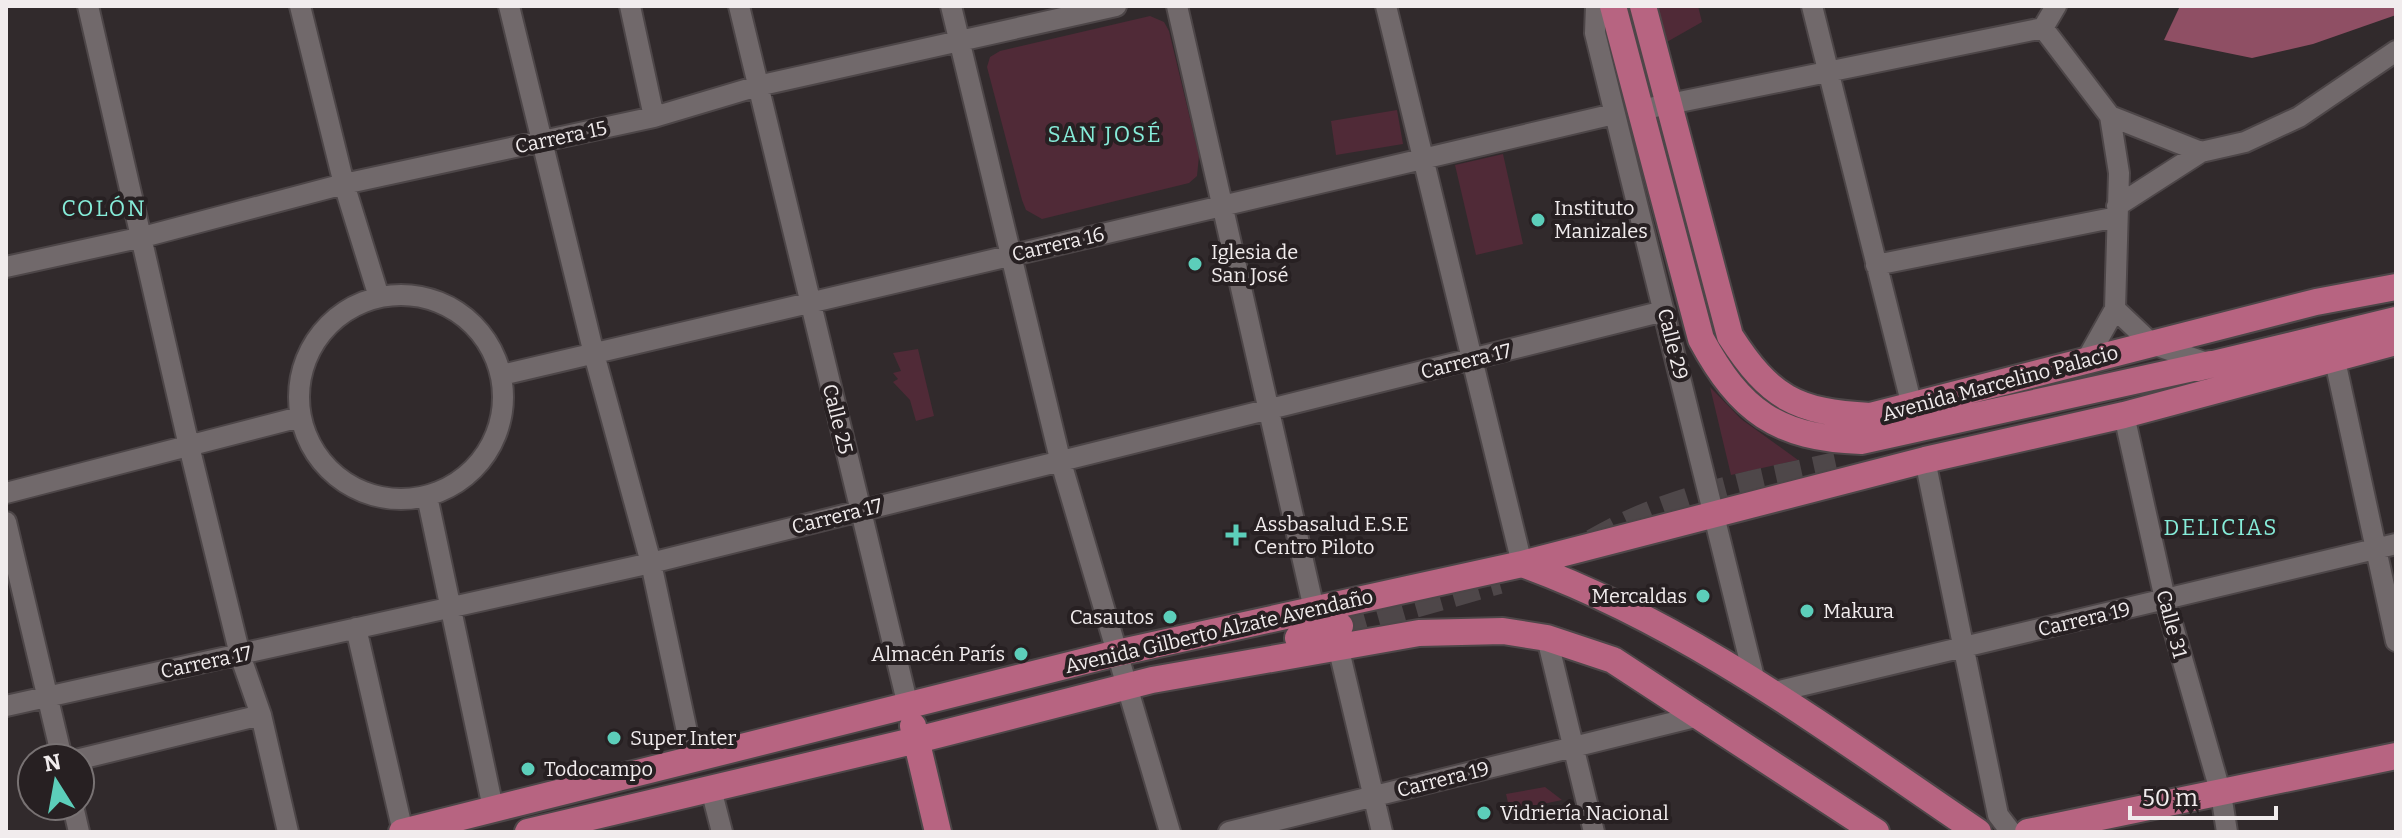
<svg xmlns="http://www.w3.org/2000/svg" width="2402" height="838" font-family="Bitter,serif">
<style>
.green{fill:#502a37}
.forest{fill:#8f4f64}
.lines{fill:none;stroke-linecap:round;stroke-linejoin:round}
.major-tunnel{stroke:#4e4749;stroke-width:26;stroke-dasharray:26 13;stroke-linecap:butt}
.minor-casing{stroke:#4d4648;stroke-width:24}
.major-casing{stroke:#4d4648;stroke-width:30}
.minor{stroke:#71696b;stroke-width:20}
.major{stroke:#b76481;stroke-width:26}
.poi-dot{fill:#5cceba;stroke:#272022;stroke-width:3}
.labels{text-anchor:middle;stroke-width:8;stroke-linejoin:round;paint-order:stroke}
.street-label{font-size:20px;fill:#f1eced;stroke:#272022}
.poi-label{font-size:20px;fill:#f1eced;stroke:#272022;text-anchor:start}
.neighbourhood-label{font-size:22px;letter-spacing:2px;fill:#86ecd9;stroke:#272022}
</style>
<rect width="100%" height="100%" fill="#312a2c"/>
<!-- green -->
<path class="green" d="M1654 6H1698L1702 22 1665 43Z
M1150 16 1164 22 1169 31 1199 156 1197 176 1189 183 1042 219 1026 210 1022 200 987 67 990 57 1000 51Z
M1397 110 1403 144 1336 155 1331 121Z
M1503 154 1523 244 1476 255 1455 165Z
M918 349 934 416 916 421 910 400 893 382 898 379 893 373 901 371 893 353Z
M1710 387 1741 419 1798 460 1731 475Z
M1545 787 1562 800 1510 811 1506 794Z"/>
<!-- forest -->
<path class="forest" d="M2180 6H2396V15L2313 44 2252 58 2164 40Z"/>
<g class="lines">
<!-- major-tunnel -->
<path class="major-tunnel" d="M1593 542C1667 498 1754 483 1836 465
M1340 626 1499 581"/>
<!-- minor casing -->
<g class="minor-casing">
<path id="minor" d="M88 6 189 446 240 655 261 715 288 832
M300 6 344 184 379 297
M509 6 594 354 651 563 693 760
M630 6 654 117
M739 6 908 706
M951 6 1060 459 1170 832
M1177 6 1314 609
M1386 6 1522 564
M1596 6 1595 33 1755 682
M1812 6 1912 406
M2056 6 2043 28 2110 116 2119 173 2115 309 2087 359
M1640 110 2043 28
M2110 116 2201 152
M2117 206 2201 152 2245 142 2299 117 2396 51
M1876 265 2117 217
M6 267 143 237 344 184 654 117 758 86 1116 6
M299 397a102 102 0 1 1 204 0a102 102 0 1 1-204 0Z
M2115 309 2152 344 2207 363
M2334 356 2396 641
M502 375 1614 114
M2124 415 2165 599 2221 794 2227 832
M1925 460 1998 815 2011 832
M6 493 300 417
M427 496 493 808
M6 522 62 758
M356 628 403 832
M1547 638 1594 832
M1338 646 1382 832
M1771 693 2396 544
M6 706 651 563 1664 311
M80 759 261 715
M711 789 722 832
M73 806 79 832
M1229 832 1703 715"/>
</g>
<!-- major casing -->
<g class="major-casing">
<path id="major" d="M1613 6 1701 339C1740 411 1777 438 1861 441L2211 364
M1643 6 1730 336C1770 398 1796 412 1870 416L2316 302 2396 287
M2197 368 2396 320
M1522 564C1688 624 1833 734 1978 832
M1298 638 1340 626
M913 726 938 832
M402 832 1117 653 1522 564 1925 460 2124 415 2396 342
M528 832 917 740 1152 680 1419 633 1503 631 1547 638 1613 660 1876 832
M2028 832 2396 756"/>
</g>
<!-- minor -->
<use href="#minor" class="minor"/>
<!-- major -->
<use href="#major" class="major"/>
</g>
<!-- markers -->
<g class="poi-dot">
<circle cx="1538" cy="220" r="8"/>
<circle cx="1195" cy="264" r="8"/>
<path d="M1232 523h8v8h8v8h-8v8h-8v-8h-8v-8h8z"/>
<circle cx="1703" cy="596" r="8"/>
<circle cx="1807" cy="611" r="8"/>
<circle cx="1170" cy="617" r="8"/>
<circle cx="1021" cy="654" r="8"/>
<circle cx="614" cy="738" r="8"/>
<circle cx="528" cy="769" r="8"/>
<circle cx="1484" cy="813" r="8"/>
</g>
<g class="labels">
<!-- street labels -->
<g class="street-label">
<text transform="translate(561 137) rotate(-12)" y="7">Carrera 15</text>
<text transform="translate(1058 244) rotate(-13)" y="7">Carrera 16</text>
<text transform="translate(1673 344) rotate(76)" y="7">Calle 29</text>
<text transform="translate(1466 361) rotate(-14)" y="7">Carrera 17</text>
<text transform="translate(2000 383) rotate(-15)" y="7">Avenida Marcelino Palacio</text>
<text transform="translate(838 419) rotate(76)" y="7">Calle 25</text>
<text transform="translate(837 516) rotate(-14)" y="7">Carrera 17</text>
<text transform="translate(2084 619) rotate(-13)" y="7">Carrera 19</text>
<text transform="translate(2172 624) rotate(75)" y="7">Calle 31</text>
<text transform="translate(1219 631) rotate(-13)" y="7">Avenida Gilberto Alzate Avendaño</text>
<text transform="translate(206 662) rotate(-12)" y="7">Carrera 17</text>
<text transform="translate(1443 779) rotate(-14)" y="7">Carrera 19</text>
</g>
<!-- poi labels -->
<g class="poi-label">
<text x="1554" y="215">Instituto<tspan x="1554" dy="23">Manizales</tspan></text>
<text x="1211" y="259">Iglesia de<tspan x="1211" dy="23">San José</tspan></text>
<text x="1254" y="531">Assbasalud E.S.E<tspan x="1254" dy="23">Centro Piloto</tspan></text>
<text x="1687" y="603" text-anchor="end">Mercaldas</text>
<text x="1823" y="618">Makura</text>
<text x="1154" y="624" text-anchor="end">Casautos</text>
<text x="1005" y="661" text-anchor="end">Almacén París</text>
<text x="630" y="745">Super Inter</text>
<text x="544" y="776">Todocampo</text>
<text x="1500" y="820">Vidriería Nacional</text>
</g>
<!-- neighbourhood labels -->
<g class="neighbourhood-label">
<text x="1105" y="142">SAN JOSÉ</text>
<text x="104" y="216">COLÓN</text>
<text x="2221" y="535">DELICIAS</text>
</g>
</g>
<!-- border -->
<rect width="2402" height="838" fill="none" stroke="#f1eced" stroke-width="16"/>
<!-- north arrow -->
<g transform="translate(56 782) rotate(349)"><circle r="38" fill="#272022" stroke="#787273" stroke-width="2"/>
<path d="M0-6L14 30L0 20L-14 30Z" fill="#5cceba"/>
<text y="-12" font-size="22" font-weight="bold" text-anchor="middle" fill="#f1eced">N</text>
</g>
<!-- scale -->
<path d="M2130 806v12h146v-12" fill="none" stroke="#f1eced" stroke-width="4"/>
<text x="2142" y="806" font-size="24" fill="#f1eced" stroke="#272022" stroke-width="6" paint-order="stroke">50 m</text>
</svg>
